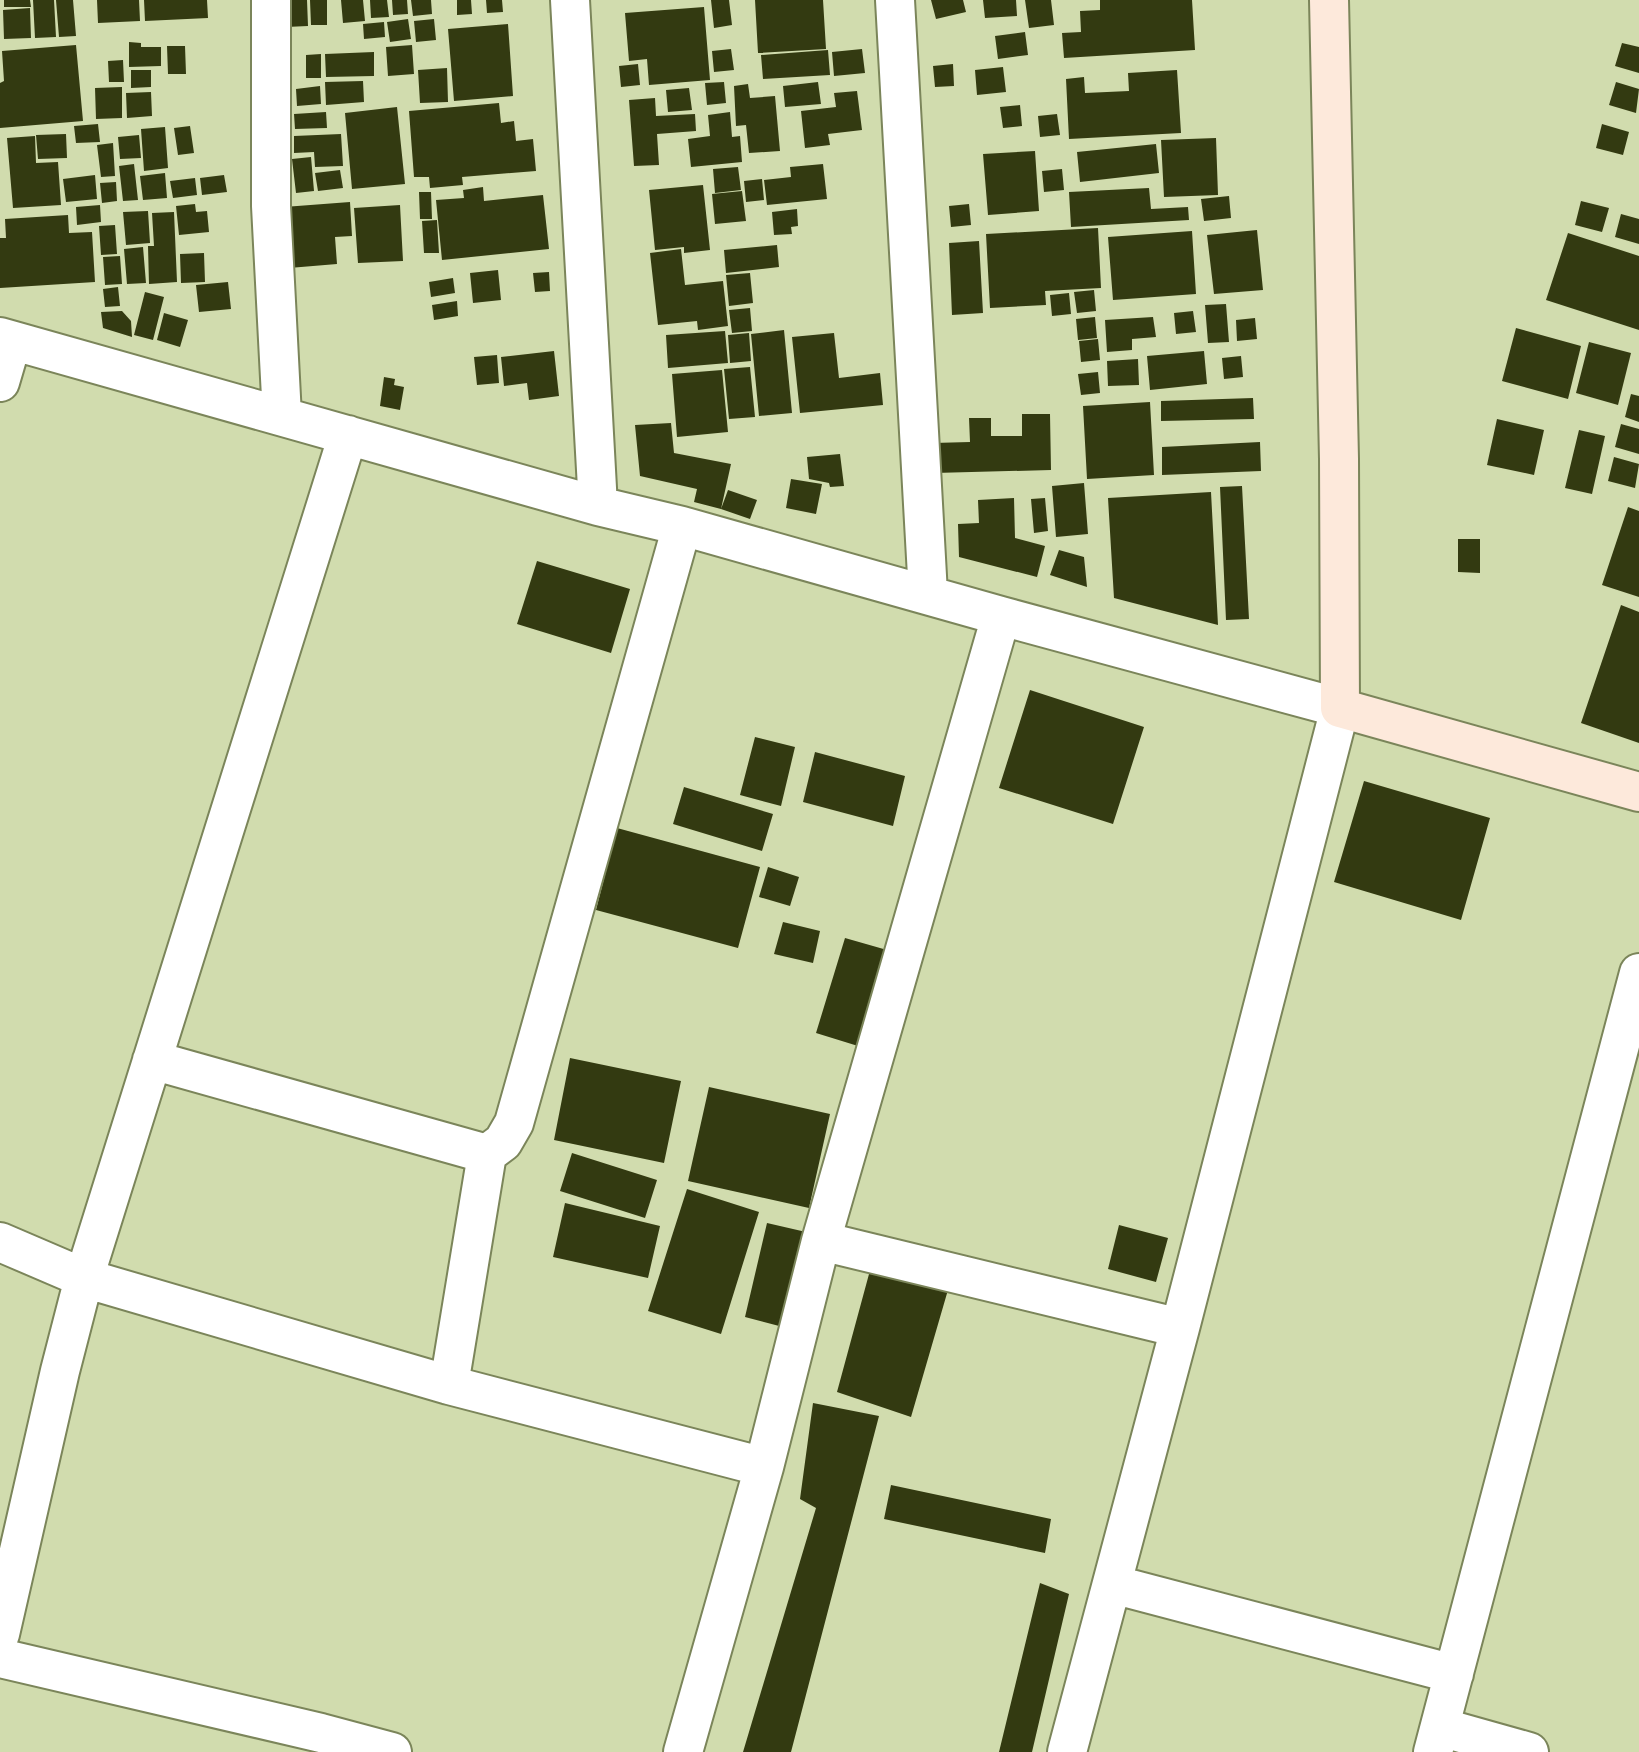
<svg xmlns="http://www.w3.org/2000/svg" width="1639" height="1752" font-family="'Nunito Sans',sans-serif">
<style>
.building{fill:#333a11}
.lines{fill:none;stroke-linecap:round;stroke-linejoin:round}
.street-casing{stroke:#7b855a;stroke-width:42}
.secondary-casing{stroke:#7b855a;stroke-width:42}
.street{stroke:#fff;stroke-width:38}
.secondary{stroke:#fde9db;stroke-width:38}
</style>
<rect width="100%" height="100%" fill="#d1dcae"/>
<!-- building -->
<path class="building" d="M4 0H30L31 7H4Z
M33 0H54L56 37 35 38Z
M56 0H73L76 36 59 37Z
M97 0H139L140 21 98 23Z
M144 0H207L208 18 145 21Z
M286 0H307L308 26 286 27Z
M310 0H327V25H311Z
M341 0H363L365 21 343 23Z
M370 0H387L389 17 371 18Z
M392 0H407L408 14 393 15Z
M411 0H431L432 14 413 16Z
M457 0H471L472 14 457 15Z
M486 0H502L503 12 487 13Z
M711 0H729L732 25 714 28Z
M755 0H823L826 49 758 53Z
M931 0H963L966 12 936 19Z
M983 0H1016L1017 16 985 18Z
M1025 0H1051L1054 25 1029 28Z
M1100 0H1192L1195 50 1064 58 1062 33 1081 32 1080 11 1100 10Z
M704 7 710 80 649 85 647 59 629 61 625 13Z
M30 8 31 38 4 39 3 10Z
M408 19 411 39 390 42 387 22Z
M434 19 436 40 416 42 414 21Z
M384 22 385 37 364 39 363 24Z
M508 24 513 96 454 101 448 29Z
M1025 32 1028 55 998 59 995 36Z
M129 42 141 43V47H161V66L129 67Z
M1622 43 1639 47V73L1615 66Z
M76 45 83 121 0 128V83L4 81 2 51Z
M412 45 414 74 388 76 386 47Z
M167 46H185L186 74H168Z
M731 49 734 70 714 72 712 51Z
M862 49 865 73 834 76 832 52Z
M828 50 830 75 763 79 761 55Z
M374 52V76L326 77 325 54Z
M321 54V78H306V55Z
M123 60 124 82H109L108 61Z
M638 64 640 85 621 87 619 66Z
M953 64 954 86 935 87 933 66Z
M1003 67 1006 92 977 95 975 70Z
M447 68 448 102 420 103 418 70Z
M131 70H151V87L131 88Z
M1177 70 1181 133 1069 139 1066 79 1084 77 1085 93 1129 91 1128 73Z
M363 81 364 102 326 105 325 82Z
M724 82 726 103 707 105 705 83Z
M818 82 821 104 785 107 783 86Z
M1616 82 1639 89 1636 113 1609 105Z
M748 84 750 98 775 96 780 151 749 153 746 125 736 126 734 86Z
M320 86 321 104 297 106 296 89Z
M122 87V118L96 119 95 88Z
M689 88 692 110 668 112 666 90Z
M857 91 862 130 828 134 830 145 805 148 801 111 836 107 834 93Z
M151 92 152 116 127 118 126 93Z
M655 98 656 116 695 114 696 131 657 134 659 165 634 166 629 100Z
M499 103 501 123 514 121 516 141 533 139 536 171 462 177 463 185 430 188 429 177H414L409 111Z
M1020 105 1022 126 1003 128 1000 107Z
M397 107 405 184 352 189 345 113Z
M326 112 327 128 295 129 294 114Z
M730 112 732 137 740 136 742 162 691 167 688 139 710 136 708 115Z
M1057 114 1060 135 1040 137 1038 116Z
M98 124 100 142 76 143 74 126Z
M1602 124 1629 132 1623 155 1596 148Z
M190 126 194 153 178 155 174 128Z
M165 127 168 168 144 171 141 129Z
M66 134 67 158 38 159 36 135Z
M341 134 343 166 315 167 314 152 294 153V136Z
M139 135 141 158 120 159 118 137Z
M35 136 36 163 58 162 61 205 13 208 7 138Z
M1216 138 1218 195 1164 197 1161 140Z
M113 143 115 176 101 177 97 145Z
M1156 144 1159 173 1080 182 1077 152Z
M1035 151 1039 211 988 215 983 154Z
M311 157 314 191 296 193 292 159Z
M134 164 138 200 123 201 119 166Z
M823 164 827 199 767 205 764 180 791 177 790 167Z
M738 167 741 190 715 193 713 169Z
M1062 169 1064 190 1044 192 1042 171Z
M340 170 343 188 318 191 315 173Z
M165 173 167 198 143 200 140 176Z
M95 175 97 199 66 202 63 179Z
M224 175 227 192 202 195 200 178Z
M195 178 197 195 173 198 170 181Z
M762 179 764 200 746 202 744 181Z
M116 182 117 201 102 203 100 183Z
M703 185 710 250 684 253V247L655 250 649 190Z
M483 187 484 201 543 195 549 249 442 260 436 200 464 198 463 190Z
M1149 188 1151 209 1188 207 1189 220 1071 227 1069 192Z
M742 191 746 221 715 224 712 194Z
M419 192H431L432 219H420Z
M1229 196 1231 218 1204 221 1201 199Z
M1581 201 1609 208 1602 232 1575 225Z
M350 202 352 236 335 237 337 264 289 268 284 207Z
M195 204 196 212 207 211 209 232 179 235 176 206Z
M969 204 971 225 951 227 949 206Z
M100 205 101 222 77 225 76 207Z
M400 205 403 261 358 263 354 208Z
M797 209 798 226 791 227 792 234 774 235 772 212Z
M148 211 150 243 126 245 123 212Z
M174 212 177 282 149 284 148 246H154L152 213Z
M1621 214 1639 219V244L1615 237Z
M68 215 69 233 92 232 95 282 0 288V238H6L5 219Z
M437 220 439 253H424L422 221Z
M115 225 117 254 101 255 99 226Z
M1098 228 1101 288 1045 291 1046 305 990 308 986 234Z
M1257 230 1263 290 1214 294 1207 235Z
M1192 231 1196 294 1113 300 1108 237Z
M1568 233 1639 256V330L1546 300Z
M979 241 983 313 952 315 949 243Z
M777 245 779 267 726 273 724 250Z
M143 247 146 283 127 284 124 249Z
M681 249 685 285 723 281 728 326 698 330 697 321 658 325 650 253Z
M204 253 205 282 181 283 180 254Z
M120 256 122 284 105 285 103 257Z
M498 270 501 300 473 303 470 273Z
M549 272 550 291 535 292 533 273Z
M750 273 753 303 729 306 726 275Z
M453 278 455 293 431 297 429 282Z
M228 282 231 309 199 312 196 285Z
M118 287 120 306 105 307 103 289Z
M1094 290 1096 311 1077 313 1074 292Z
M145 292 164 297 153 340 134 335Z
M1069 293 1071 314 1052 316 1050 295Z
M457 301 458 316 434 320 432 305Z
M1226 304 1229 342 1208 343 1205 305Z
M750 308 752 331 732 333 729 310Z
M122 311 131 321 132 337 103 328 101 312Z
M1193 311 1196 332 1176 334 1174 313Z
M164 313 188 320 180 347 157 340Z
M1095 317 1097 338 1078 340 1076 319Z
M1153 317 1156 337 1132 339V350L1107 352 1105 320Z
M1255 318 1257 339 1237 341 1236 320Z
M1516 328 1581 346 1568 399 1502 381Z
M784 330 792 413 759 416 751 334Z
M725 331 728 363 668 368 666 335Z
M749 333 751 361 730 363 728 335Z
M834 333 839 378 880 373 883 405 800 413 792 337Z
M1098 339 1100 360 1081 362 1079 341Z
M1589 342 1631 353 1618 405 1576 393Z
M554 351 559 396 529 400 527 383 504 386 501 357Z
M1204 351 1207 384 1150 390 1147 356Z
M497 355 499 383 477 385 474 357Z
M1241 356 1243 377 1224 379 1222 358Z
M1138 359 1139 385 1108 386 1107 361Z
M750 367 755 417 729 419 724 369Z
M722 370 728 432 677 437 672 374Z
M1098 372 1100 393 1081 395 1078 374Z
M384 377 395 379 394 385 404 387 400 410 380 406Z
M1631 394 1639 396V422L1625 417Z
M1253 398 1254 419 1161 421V401Z
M1150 402 1154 475 1087 479 1083 406Z
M1022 414H1050L1051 470 934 473 933 443 970 442 969 418H991V436H1022Z
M1497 419 1544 430 1534 475 1487 465Z
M671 423 674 453 731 464 721 509 694 502 697 489 640 476 635 425Z
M1621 424 1639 429V454L1615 447Z
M1579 430 1605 436 1592 494 1565 488Z
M1260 442 1261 471 1162 475V447Z
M840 454 844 486 830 487 829 483 809 479 807 457Z
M1614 457 1639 464 1635 488 1608 481Z
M791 479 822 484 816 514 786 508Z
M1084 483 1088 534 1056 537 1052 486Z
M1242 486 1249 619 1226 620 1220 487Z
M728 490 757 500 750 519 721 509Z
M1211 492 1218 625 1114 598 1108 498Z
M1014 498 1015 538 1045 546 1037 577 959 557 958 524 979 523 978 500Z
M1045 498 1048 531 1034 533 1031 499Z
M1628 507 1639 511V597L1602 585Z
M1458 539H1480V573L1458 572Z
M1059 550 1084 557 1087 587 1050 575Z
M537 561 630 589 611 653 517 624Z
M1621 605 1639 612V743L1581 723Z
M1030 690 1144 727 1113 824 999 788Z
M755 737 795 747 781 806 740 795Z
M815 752 905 776 893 826 803 802Z
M1364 781 1490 818 1461 920 1334 882Z
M684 787 773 814 762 851 673 824Z
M617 828 760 867 738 948 596 910Z
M768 867 799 877 790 906 759 897Z
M783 922 820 931 813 963 774 954Z
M845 938 887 950 858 1046 816 1033Z
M570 1058 681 1081 664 1163 554 1140Z
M709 1087 830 1114 809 1208 688 1181Z
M572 1153 657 1180 645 1218 560 1191Z
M687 1189 759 1212 721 1334 648 1311Z
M565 1203 660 1226 648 1278 553 1257Z
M767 1223 806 1232 783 1327 745 1317Z
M1119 1225 1168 1238 1156 1282 1108 1269Z
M872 1263 950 1283 911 1417 837 1392Z
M813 1403 879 1416 791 1752H743L816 1508 800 1499Z
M891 1485 1051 1519 1045 1553 884 1519Z
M1040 1583 1069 1594 1032 1752H999Z"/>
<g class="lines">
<!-- street casing -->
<g class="street-casing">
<path id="street" d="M271 0V206L282 416
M570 0 598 506
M895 0 928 594
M0 337 598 506 682 526 1001 616 1340 708 1180 1328 1067 1752
M0 382 12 341
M152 1060 487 1154
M821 1241 1180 1328
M0 1242 84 1278 449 1385 764 1467
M449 1385 487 1154 503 1142 514 1123 682 526
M1112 1584 1454 1674
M0 1634 60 1371 84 1278 348 435
M0 1658 321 1733 392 1752
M1440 1727 1529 1752
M683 1752 764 1467 821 1241 1001 616
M1433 1752 1639 973"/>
</g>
<!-- secondary casing -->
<g class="secondary-casing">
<path id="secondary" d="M1329 0 1339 459 1340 708 1639 792"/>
</g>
<!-- street -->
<use href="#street" class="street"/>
<!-- secondary -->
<use href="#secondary" class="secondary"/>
</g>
</svg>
